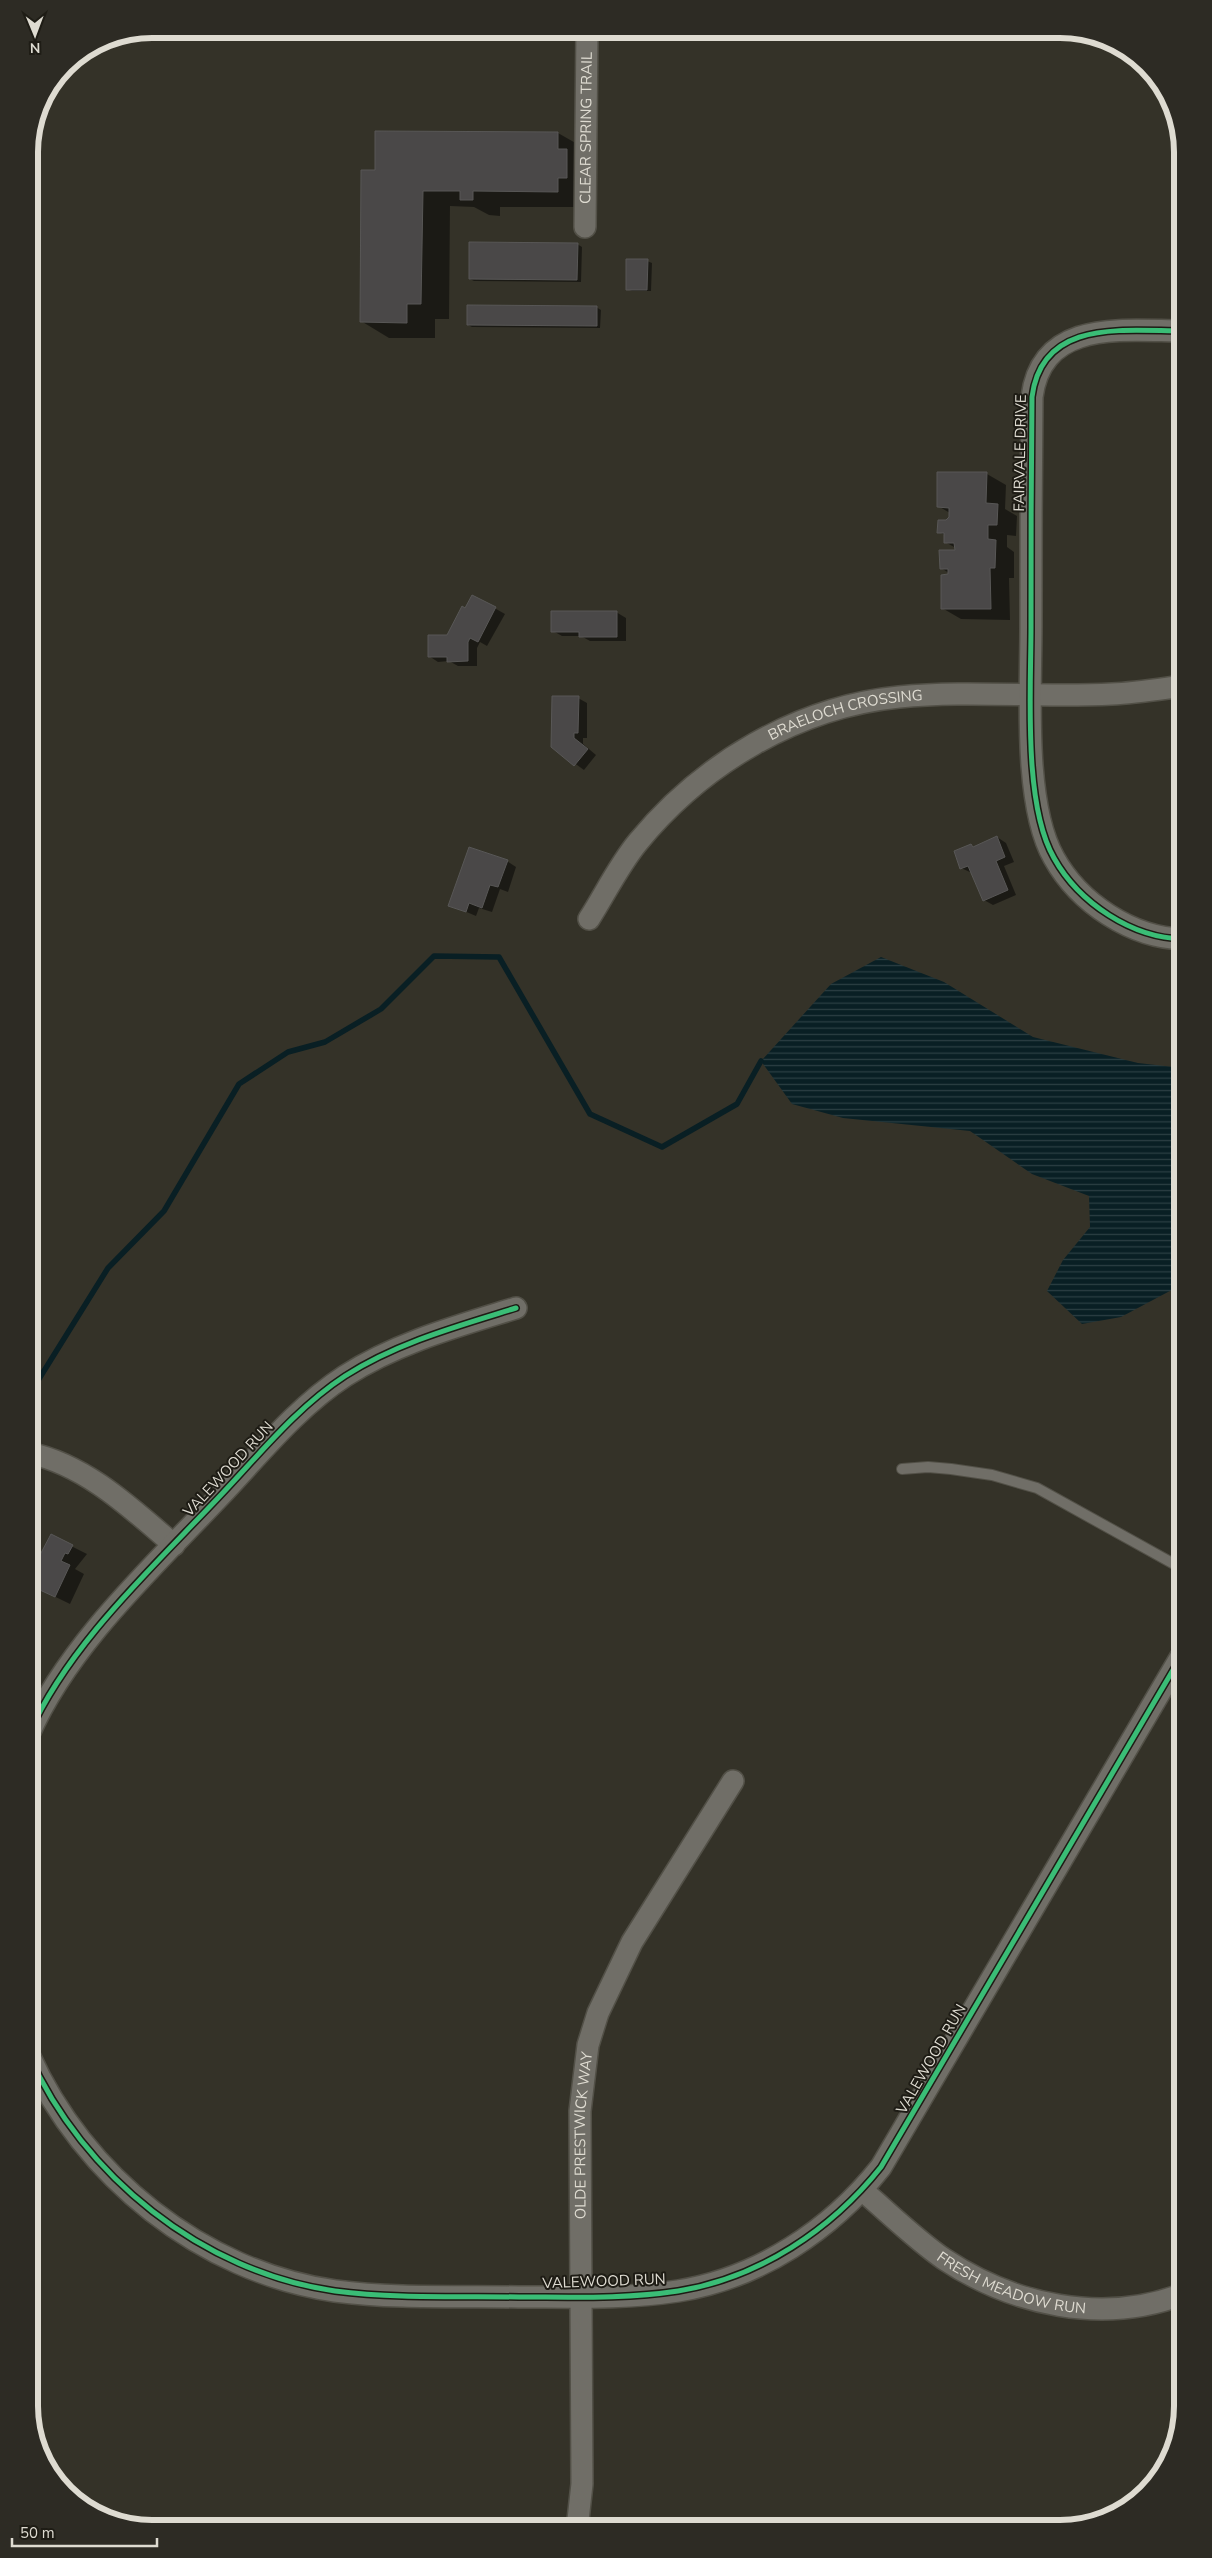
<svg xmlns="http://www.w3.org/2000/svg" width="1212" height="2558" font-family="'Nunito Sans',sans-serif">
<style>
.water{fill:url(#water-rules)}
.shadow{fill:#0007}
.lines{fill:none;stroke-linecap:round;stroke-linejoin:round}
.stream{stroke:#091f24;stroke-width:5.5}
.building{fill:#4a4848;stroke:#585756}
.service-casing{stroke:#525047;stroke-width:12}
.minor-casing{stroke:#525047;stroke-width:24}
.service{stroke:#706e67;stroke-width:10}
.minor{stroke:#706e67;stroke-width:21}
.cycleway-casing{stroke:#1e1c15;stroke-width:8}
.cycleway{stroke:#3abd76;stroke-width:5}
.labels{text-anchor:middle;stroke-width:4;stroke-linejoin:round;paint-order:stroke}
.street-label{font-size:15px;fill:#dedbd1;stroke:#1e1c15}
.rim{fill:none;stroke:#dedbd1;stroke-width:6}
</style>
<defs>
<pattern id="water-rules" width="6" height="5" patternUnits="userSpaceOnUse" patternTransform="scale(1.25)"><rect width="6" height="5" fill="#091f24"/><path d="M0 2.5h6" fill="none" stroke="#2c3f43"/></pattern>
</defs>
<rect width="100%" height="100%" fill="#343228"/>
<!-- water -->
<path class="water" d="M881 957 944 982 1033 1037 1138 1063 1183 1068V1284L1121 1317 1082 1324 1047 1291 1063 1260 1090 1227 1089 1196 1032 1174 970 1131 843 1118 792 1104 761 1061 831 984Z"/>
<!-- shadow -->
<path class="shadow" d="M376 132 558 133 586 149 585 207H500V216L489 215 474 207 450 206 449 319H435V338H389L361 321 376 171Z
M577 244 582 247 581 282 474 281 470 279Z
M647 261 652 263 651 291H632L627 289Z
M596 307 601 310 600 328 472 327 468 325Z
M939 473 987 474 1006 485 1005 509 1017 516 1016 536 1007 535V547L1014 552V578H1009L1010 620 961 619 942 608 949 573 941 568 956 548 945 542V535L939 532 950 518V513L938 506Z
M473 596 505 614 487 646 480 642 477 648V666H458L449 661 438 662 429 656 448 636Z
M616 612 626 618V641H590L581 636H562L553 631Z
M578 698 587 703V738H583V744L596 755 584 770 552 747Z
M997 837 1006 843 1014 862 1004 866 1016 895 993 905 984 900 972 873 961 868 971 845 975 847Z
M507 861 516 867 508 892 500 889 492 912 479 908 476 916 450 905Z
M51 1536 87 1554 75 1569 84 1574 70 1604 29 1584V1570L32 1572Z"/>
<g class="lines">
<!-- stream -->
<path class="stream" d="M29 1395 108 1268 164 1211 239 1084 288 1052 325 1042 381 1009 434 956 499 957 590 1114 662 1147 737 1104 761 1061"/>
</g>
<!-- building -->
<path class="building" d="M375 131 558 132V149H567V178H558V192L473 191V200H460V191H423L421 304H407V323L360 322 361 170H375Z
M469 242 578 243 577 280 469 279Z
M626 259H648L647 290H626Z
M467 305 597 306V326L467 325Z
M937 472H987L986 503 998 504 997 525H988V539L996 540 995 568H990L991 609H941V575L948 574V569H940L939 550H955L954 543H944V533H937L938 520H946L949 517V508L937 507Z
M472 595 496 607 478 642 470 638 468 642V661L447 662V657H428V635H447L462 606 465 608Z
M551 611H617V637H579V632H551Z
M552 696H579L578 733H574V738L588 749 574 766 551 747Z
M997 836 1005 857 996 861 1008 890 983 901 968 866 960 869 954 851 971 844 973 847Z
M469 847 508 860 498 887 490 885 482 908 469 903 466 912 448 906Z
M51 1534 73 1545 68 1554 65 1553 61 1561 70 1565 55 1597 29 1585V1569L32 1570Z"/>
<g class="lines">
<!-- service casing -->
<g class="service-casing">
<path id="service" d="M902 1469 928 1467 951 1469 992 1475 1037 1488 1183 1569"/>
</g>
<!-- minor casing -->
<g class="minor-casing">
<g id="minor">
<path id="s1" d="M585 227 587 29"/>
<path id="s2" d="M589 919C605 894 619 865 638 842 702 764 797 707 899 697 970 690 1041 698 1112 694 1136 693 1160 689 1183 686"/>
<path d="M1183 939C1132 938 1079 903 1054 858 1023 804 1031 690 1031 627 1031 550 1031 474 1032 397 1042 318 1125 331 1183 331"/>
<path d="M29 1453C86 1465 131 1508 174 1545"/>
<path d="M29 1734C68 1645 152 1568 219 1497 259 1455 296 1408 345 1376 396 1343 458 1326 516 1308"/>
<path d="M29 2055C83 2176 202 2272 335 2291 396 2299 458 2296 519 2297 572 2297 626 2299 678 2291 759 2278 831 2230 881 2167L1183 1653"/>
<path id="s3" d="M862 2190C889 2213 915 2239 944 2259 1013 2305 1103 2325 1183 2294"/>
<path id="s4" d="M577 2529 582 2484 580 2111 588 2045 598 2013 632 1942 733 1781"/>
</g>
</g>
<!-- service -->
<use href="#service" class="service"/>
<!-- minor -->
<use href="#minor" class="minor"/>
<!-- cycleway casing -->
<g class="cycleway-casing">
<path id="cycleway" d="M1183 939C1132 938 1079 903 1054 858 1023 804 1031 690 1031 627 1031 550 1031 474 1032 397 1042 318 1125 331 1183 331
M29 1734C68 1645 152 1568 219 1497 259 1455 296 1408 345 1376 396 1343 458 1326 516 1308
M29 2055C83 2176 202 2272 335 2291 396 2299 458 2296 519 2297 572 2297 626 2299 678 2291 759 2278 831 2230 881 2167L1183 1653"/>
</g>
<!-- cycleway -->
<use href="#cycleway" class="cycleway"/>
</g>
<g class="labels">
<!-- street labels -->
<g class="street-label">
<text dy="5" stroke="none"><textPath href="#s1" startOffset="99">CLEAR SPRING TRAIL</textPath></text>
<text transform="translate(1020 453) rotate(-89)" y="5">FAIRVALE DRIVE</text>
<text dy="5" stroke="none"><textPath href="#s2" startOffset="341">BRAELOCH CROSSING</textPath></text>
<text transform="translate(228 1469) rotate(-47)" y="5">VALEWOOD RUN</text>
<text transform="translate(931 2059) rotate(-60)" y="5">VALEWOOD RUN</text>
<text dy="5" stroke="none"><textPath href="#s4" startOffset="394">OLDE PRESTWICK WAY</textPath></text>
<text dy="5" stroke="none"><textPath href="#s3" startOffset="180">FRESH MEADOW RUN</textPath></text>
<text transform="translate(604 2281) rotate(-2)" y="5">VALEWOOD RUN</text>
</g>
</g>
<!-- crop -->
<path d="M0 0H1212V2558H0ZM152 38H1060A114 114 0 0 1 1174 152V2406A114 114 0 0 1 1060 2520H152A114 114 0 0 1 38 2406V152A114 114 0 0 1 152 38Z" fill="#2d2b24" fill-rule="evenodd"/>
<path class="rim" d="M152 38H1060A114 114 0 0 1 1174 152V2406A114 114 0 0 1 1060 2520H152A114 114 0 0 1 38 2406V152A114 114 0 0 1 152 38Z"/>
<!-- north arrow -->
<g transform="translate(35 35) rotate(179)" stroke="#1e1c15" stroke-width="4" paint-order="stroke">
<path d="M0-4L9 19L0 12L-9 19Z" fill="#dedbd1"/>
<text y="-8" font-size="14" font-weight="bold" text-anchor="middle" fill="#dedbd1">N</text>
</g>
<!-- scale -->
<path d="M12 2538v8h145v-8" fill="none" stroke="#dedbd1" stroke-width="2.5"/>
<text x="20" y="2538" font-size="15" fill="#dedbd1" stroke="#1e1c15" stroke-width="4" paint-order="stroke">50 m</text>
</svg>
